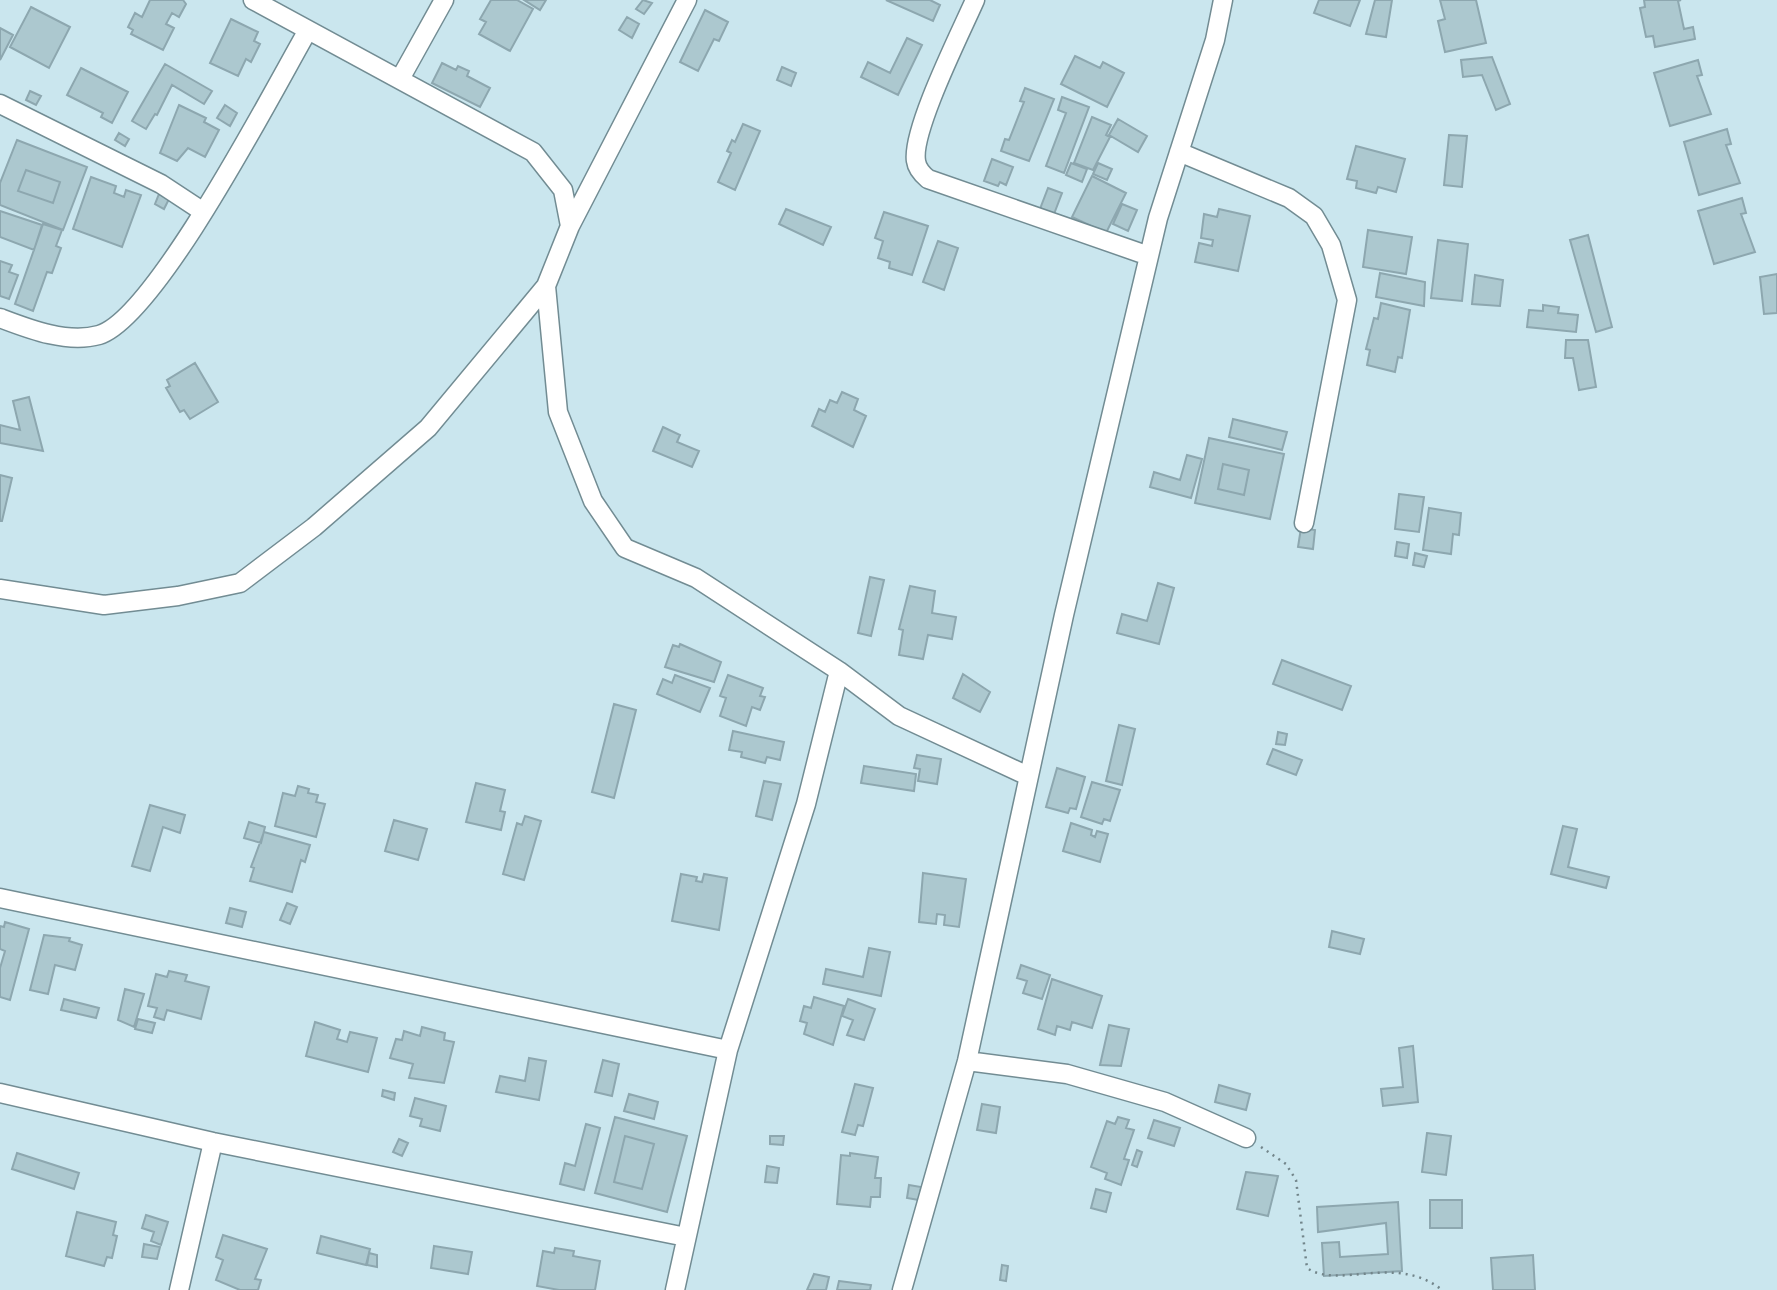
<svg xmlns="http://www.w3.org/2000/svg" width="1777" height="1290" font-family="'Work Sans',sans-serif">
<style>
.building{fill:#acc8cf;stroke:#8da7af;stroke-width:2;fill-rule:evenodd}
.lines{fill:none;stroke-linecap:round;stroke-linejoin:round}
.minor-casing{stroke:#728c93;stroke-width:21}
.path{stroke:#72858a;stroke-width:2.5;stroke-dasharray:2 5;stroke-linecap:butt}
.minor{stroke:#fff;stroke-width:18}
</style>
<rect width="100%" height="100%" fill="#cae6ee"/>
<!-- building -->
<path class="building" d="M150 0H183L186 4 179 17 172 13 166 24 174 28 163 50 131 34 133 30 128 27 135 13 142 17Z
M491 0H517L533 9 510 51 479 34 486 22 480 19Z
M524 0H546L540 10Z
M643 0 652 3 644 14 636 9Z
M886 0H930L940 5 933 21Z
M1319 0H1360L1350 26 1314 13Z
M1375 0H1392L1386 37 1366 34Z
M1440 0H1476L1486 43 1445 52 1438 21 1445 19Z
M1644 0H1681L1678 1 1684 29 1693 27 1695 39 1655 47 1653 36 1646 37 1640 8 1645 7Z
M31 7 70 27 49 68 10 47Z
M705 10 728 22 719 41 714 39 698 71 680 62Z
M627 17 639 24 632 38 619 30Z
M231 19 258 32 254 41 260 44 251 62 246 59 238 76 210 63Z
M0 28 13 35 0 60Z
M907 38 922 45 898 95 861 77 868 62 890 73Z
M1075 56 1100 68 1103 62 1124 73 1107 107 1061 84Z
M1492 57 1510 104 1496 110 1482 75 1463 77 1461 60Z
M1698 60 1702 75 1697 76 1711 114 1670 126 1654 73Z
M442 63 456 70 458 66 469 71 467 76 490 88 480 107 432 83Z
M165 64 212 91 204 104 172 85 157 115 155 114 146 129 132 121Z
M782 67 796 73 791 86 777 80Z
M81 68 128 92 112 123 101 117 103 113 67 95Z
M1025 88 1054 99 1029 161 1001 151 1005 139 1009 140 1024 102 1020 101Z
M30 91 41 96 36 105 26 100Z
M1062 97 1089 107 1064 173 1046 166 1066 113 1058 110Z
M179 105 206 118 204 122 219 130 205 157 188 148 177 161 160 153Z
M225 105 237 113 230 126 217 118Z
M1092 117 1111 125 1106 135 1110 137 1093 170 1074 163Z
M1118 119 1147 136 1138 152 1109 135Z
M743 124 760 131 735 190 718 182 731 153 727 151 732 140 735 142Z
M1727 129 1731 144 1726 145 1740 183 1699 195 1684 142Z
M119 133 129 139 125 146 115 140Z
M1449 135 1467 136 1462 187 1444 185Z
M17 140 87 167 63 230 0 205V183ZM26 170 60 182 53 203 18 191Z
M1356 146 1405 159 1396 192 1378 187 1376 193 1356 188 1357 181 1347 179Z
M992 159 1013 167 1006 185 1000 182 998 186 984 181Z
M1071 163 1087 169 1082 182 1066 175Z
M1098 163 1112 169 1107 180 1093 174Z
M26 170 60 182 53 203 18 191Z
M1092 176 1126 193 1106 233 1072 217Z
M91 177 116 186 114 193 124 197 126 190 141 195 122 247 73 229Z
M1048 188 1062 193 1054 214 1040 209Z
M159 194 169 199 164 209 155 204Z
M1742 198 1746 213 1741 214 1755 252 1714 264 1698 211Z
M1122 204 1137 210 1128 231 1113 224Z
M786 209 831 227 823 245 779 224Z
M1219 209 1250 216 1238 271 1195 262 1199 243 1212 246 1213 240 1201 238 1204 214 1217 217Z
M0 211 42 225 34 250 0 237Z
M884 212 928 226 912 275 889 268 890 262 878 258 883 241 875 238Z
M43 224 62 230 56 246 61 248 52 273 47 272 33 311 15 304Z
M1368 230 1412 237 1406 274 1363 267Z
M1588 235 1612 327 1596 332 1570 240Z
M1438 240 1468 244 1462 301 1431 298Z
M938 241 958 248 944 290 923 282Z
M0 261 12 265 9 272 18 275 9 299 0 296Z
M1380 273 1425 282 1424 306 1376 297Z
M1777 274V313L1764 314 1760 277Z
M1475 275 1503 280 1500 306 1472 304Z
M1381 303 1410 310 1402 358 1398 357 1395 372 1367 365 1370 350 1366 349 1374 318 1378 319Z
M1543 305 1559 307 1558 313 1578 315 1576 332 1527 327 1529 310 1543 311Z
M1566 340H1588L1596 387 1579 390 1573 358H1565Z
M195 363 218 402 190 419 184 410 180 412 166 388 170 386 167 380Z
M842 392 858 399 854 410 866 416 853 447 812 426 819 409 825 412 830 400 837 403Z
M29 397 43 451 0 443V425L20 430 13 401Z
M1233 419 1287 432 1282 450 1229 437Z
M663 427 680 435 677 442 699 451 692 467 653 451Z
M1209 438 1284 454 1270 519 1195 503ZM1223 464 1249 470 1244 495 1218 489Z
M1187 455 1202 459 1191 498 1150 487 1154 472 1180 480Z
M1223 464 1249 470 1244 495 1218 489Z
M0 475 12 478 2 521H0Z
M1399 494 1424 497 1419 532 1395 529Z
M1429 508 1461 513 1459 535 1453 534 1451 554 1423 550Z
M1301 528 1315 530 1313 549 1298 547Z
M1397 542 1409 544 1407 558 1395 556Z
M1415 553 1427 556 1424 567 1413 565Z
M870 577 884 580 871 636 858 633Z
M1158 583 1174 588 1159 644 1117 633 1122 614 1147 621Z
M910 586 935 591 932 613 956 617 952 639 928 635 923 659 899 655 903 630 899 629Z
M680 644 721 662 714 682 665 667 673 645 679 647Z
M1282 660 1351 686 1342 710 1273 684Z
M963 674 990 692 980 712 953 698Z
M675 675 710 688 700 712 657 694 663 679 672 683Z
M728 675 763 688 760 696 765 697 760 710 752 707 746 726 720 716 726 698 720 696Z
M614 704 636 710 614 798 592 792Z
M1119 725 1135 729 1122 785 1106 781Z
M733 731 784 742 780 760 767 757 765 763 741 757 742 752 729 750Z
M1278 732 1287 734 1285 745 1276 744Z
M1273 749 1302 760 1296 775 1267 764Z
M917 755 941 759 937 784 918 781 920 769 914 768Z
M864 766 916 774 914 791 861 783Z
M1057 768 1085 777 1076 809 1070 808 1068 813 1046 807Z
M764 781 781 784 772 820 756 816Z
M1092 782 1120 790 1110 821 1104 819 1102 824 1081 817Z
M476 783 505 790 500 811 505 812 501 830 466 822Z
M298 786 309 789 308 793 318 795 316 802 325 804 316 837 275 826 283 793 295 796Z
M150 805 185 815 180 833 163 827 150 871 132 866Z
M525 816 541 821 524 880 503 874 517 823 522 825Z
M394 820 427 829 418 860 385 851Z
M249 822 265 827 261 843 244 838Z
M1071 823 1092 830 1091 835 1095 837 1097 831 1108 834 1100 862 1063 851Z
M1563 826 1577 829 1568 867 1609 877 1606 888 1551 874Z
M264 832 310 845 305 862 301 860 292 892 250 881 254 868 251 867Z
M923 873 966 879 959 927 944 925 945 915 937 914 936 924 919 922Z
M681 874 697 877 696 881 702 882 704 874 727 878 719 930 672 921Z
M287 903 297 907 290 924 280 920Z
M230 908 246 912 242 927 226 923Z
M5 922 29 929 10 1000 0 997V968L5 951 0 949V926L4 927Z
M1332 931 1364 939 1360 954 1329 947Z
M44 935 70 938 69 941 82 945 75 970 55 965 48 994 30 990Z
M869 948 890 952 881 996 823 984 826 969 863 977Z
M1021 965 1050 975 1042 999 1023 993 1027 981 1017 978Z
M169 971 187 975 185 981 209 987 201 1019 167 1010 164 1020 154 1017 157 1008 148 1006 156 974 167 977Z
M1052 979 1102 996 1092 1028 1072 1022 1070 1030 1057 1026 1055 1035 1038 1029Z
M125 989 144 994 134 1027 118 1020Z
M814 997 844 1006 833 1045 804 1034 807 1023 800 1021 804 1006 811 1008Z
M64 999 99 1008 96 1018 61 1010Z
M848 999 875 1009 864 1040 847 1035 853 1020 842 1016Z
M138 1019 155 1023 152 1033 135 1029Z
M315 1022 340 1030 337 1039 347 1042 350 1032 377 1038 368 1072 306 1056Z
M1109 1025 1129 1029 1121 1066 1100 1065Z
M422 1027 445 1033 444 1040 454 1042 444 1083 409 1078 413 1064 390 1058 396 1039 402 1040 404 1031 420 1036Z
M1413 1046 1418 1102 1383 1106 1381 1089 1403 1087 1399 1048Z
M529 1058 546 1061 539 1100 496 1092 500 1076 525 1081Z
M603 1060 619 1064 612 1096 595 1092Z
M855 1084 873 1088 863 1126 858 1125 855 1135 842 1132Z
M1219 1085 1250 1094 1246 1110 1215 1102Z
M383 1090 395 1093 394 1100 382 1096Z
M629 1094 658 1102 654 1119 624 1111Z
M415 1098 446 1106 440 1131 420 1126 422 1119 410 1116Z
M982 1104 1000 1107 996 1133 977 1130Z
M615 1117 687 1136 667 1212 595 1193ZM625 1136 654 1144 642 1189 614 1182Z
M1118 1117 1129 1120 1126 1128 1134 1130 1124 1159 1129 1160 1121 1185 1105 1179 1107 1173 1091 1167 1107 1121 1115 1124Z
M1154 1120 1180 1128 1174 1146 1148 1138Z
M586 1124 600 1128 584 1190 560 1184 565 1163 575 1166Z
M1427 1133 1451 1136 1446 1175 1422 1172Z
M625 1136 654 1144 642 1189 614 1182Z
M770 1136H784L783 1145 770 1144Z
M399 1139 408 1143 402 1156 393 1152Z
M1137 1150 1142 1152 1137 1167 1132 1165Z
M17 1153 79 1173 74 1189 12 1169Z
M850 1153 878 1157 875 1178H881L880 1197H871L870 1207 837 1204 841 1155 850 1156Z
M767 1166 779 1168 777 1183 765 1182Z
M1246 1172 1278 1176 1268 1216 1237 1209Z
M909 1185 921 1187 919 1200 907 1198Z
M1096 1189 1111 1193 1106 1212 1091 1208Z
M1430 1200H1462V1228H1430Z
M1398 1202 1402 1271 1324 1276 1322 1243 1339 1242 1340 1257 1388 1254 1386 1223 1318 1232 1317 1207Z
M77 1212 116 1222 113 1235 117 1236 112 1258 107 1257 104 1266 66 1256Z
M146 1215 168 1222 161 1245 151 1241 154 1232 142 1228Z
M223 1235 267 1249 255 1279 261 1280 258 1290H240L216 1280 223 1260 216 1257Z
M321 1236 370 1249 366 1265 317 1253Z
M144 1244 160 1247 157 1259 142 1257Z
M434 1246 472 1252 468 1274 431 1268Z
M555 1248 574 1251 573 1256 600 1261 595 1290H559L537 1286 543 1251 554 1253Z
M369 1253 377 1255V1267L367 1265Z
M1533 1255 1535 1290H1493L1491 1258Z
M1002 1265 1008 1266 1006 1281 1000 1280Z
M814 1274 829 1277 826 1290H807Z
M839 1281 871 1285 870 1290H837Z"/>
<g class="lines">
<!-- minor casing -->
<g class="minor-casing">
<path id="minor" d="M253 0 533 152 563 190 570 226 546 286 558 412 593 501 625 548 696 578 839 671 806 804 728 1050 675 1290
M975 0C961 32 911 131 916 161 917 169 922 174 928 179L1149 256
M400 79 444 0
M0 104 161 184 202 211
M1179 152 1289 198 1314 216 1331 245 1347 300 1304 523
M570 226 687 0
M0 318C29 329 67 344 99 335 156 318 274 89 308 30
M0 589 104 605 178 596 240 583 314 527 428 428 546 286
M839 671 899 716 1028 776
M0 898 728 1050
M967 1061 1067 1074 1165 1102 1246 1138
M0 1093 213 1142 686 1237
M179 1290 213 1142
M902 1290 967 1061 1064 615 1158 218 1215 40 1223 0"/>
</g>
<!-- path -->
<path class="path" d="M1261 1147 1286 1164 1296 1180 1307 1268C1339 1290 1396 1253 1442 1290"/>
<!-- minor -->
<use href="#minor" class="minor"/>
</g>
</svg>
